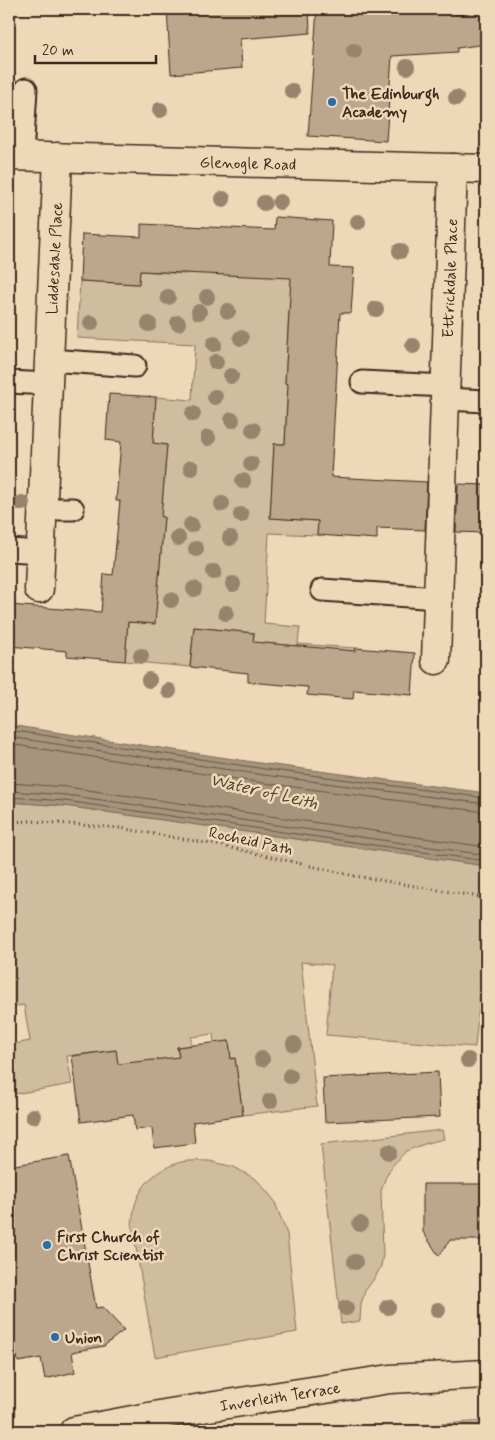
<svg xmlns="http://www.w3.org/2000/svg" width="495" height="1440" font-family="Mynerve,sans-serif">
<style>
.green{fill:#d0bc9e;stroke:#86735e}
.water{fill:#a7947b;stroke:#7c6a56}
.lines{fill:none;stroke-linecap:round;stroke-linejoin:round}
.shore{stroke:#665443;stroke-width:1}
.building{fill:#bca78c;stroke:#3b2a1e}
.lane-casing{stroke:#3b2a1e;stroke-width:25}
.street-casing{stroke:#3b2a1e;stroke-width:31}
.path{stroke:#3b2a1e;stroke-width:3;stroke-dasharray:1 4;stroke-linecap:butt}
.lane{stroke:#eed8b7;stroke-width:21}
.street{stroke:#eed8b7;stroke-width:28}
.tree{fill:#98846d}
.poi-dot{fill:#1f6fb2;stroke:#eed8b7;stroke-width:2}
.labels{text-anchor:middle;stroke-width:5;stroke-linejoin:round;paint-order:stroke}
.poi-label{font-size:16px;font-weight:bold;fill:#3b2a1e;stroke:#eed8b7;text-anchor:start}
.street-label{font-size:16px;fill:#3b2a1e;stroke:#eed8b7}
.water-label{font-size:18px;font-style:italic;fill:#564435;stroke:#eed8b7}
</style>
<rect width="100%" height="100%" fill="#eed8b7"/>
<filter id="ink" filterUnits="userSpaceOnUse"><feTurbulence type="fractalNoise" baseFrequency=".02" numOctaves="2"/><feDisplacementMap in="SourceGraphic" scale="10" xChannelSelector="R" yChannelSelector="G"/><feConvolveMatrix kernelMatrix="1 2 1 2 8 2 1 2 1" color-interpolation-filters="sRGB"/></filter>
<g filter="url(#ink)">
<!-- green -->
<path class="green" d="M188 226 204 227 304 265 289 310 285 383 336 386 335 400 287 398 285 444H274L270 518 318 521 317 535 269 533 264 624 300 627 298 644 356 648 355 658 310 655 308 687 294 686 298 646 253 642 254 633 194 627 190 667 125 661 128 622 145 623 159 578 164 517 119 513 120 501 162 504 167 445 153 443 156 397 192 400 195 344 77 338 80 281 138 284 140 271 186 274Z
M9 802 65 806 486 866V976H482L475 1047 326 1035 332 965 301 962 317 1106 243 1115 235 1059H231L229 1041 214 1043 213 1034 191 1037V1045L177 1047 180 1066 118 1064 115 1050 67 1056 72 1084 9 1095V1045L30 1041 24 1005 9 1007Z
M442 1130 444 1139 427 1143 406 1151 392 1166 385 1179 381 1191 383 1254 381 1266 376 1276 365 1291 361 1304 360 1321 341 1324 321 1144Z
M209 1161 234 1167 257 1180 274 1200 287 1234 297 1332 155 1357 132 1225C133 1218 133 1212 135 1205 141 1183 159 1168 181 1162 190 1160 200 1161 209 1161Z
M486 1421V1431H350L366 1429Z"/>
<!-- water -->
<path class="water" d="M9 725 266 764 486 793V866L65 806 9 802Z"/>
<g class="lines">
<!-- shore -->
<path class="shore" d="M9 730 265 769 486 798
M9 737 264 775 486 804
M9 744 263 783 486 812
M9 783 67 787 486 847
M9 791 66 795 486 855
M9 797 65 801 486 861"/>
</g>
<!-- building -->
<path class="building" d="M167 9H309L310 33 240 39 242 68 171 74Z
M317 9H454L455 15 486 10V44L457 48V52L392 56 386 141 308 136Z
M275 217 332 221 330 267 354 268 351 313H340L331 477 427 482 425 530 377 528V539L317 535 318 521 270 518 274 444H285L288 384 285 383 291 278 140 271 139 284 80 281 82 234 141 237V224L274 230Z
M109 394 156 397 153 443 167 445 161 517H164L155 624 128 622 125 661 67 656V651L9 646V605L101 612 104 574 113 575 120 501H116L121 442 106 440Z
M458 484 486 485V533L456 532Z
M194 627 254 633 253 642 355 651 356 648 415 653 412 695 354 690 353 699 307 695 308 687 248 682V673L190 667Z
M229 1041 231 1059 235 1058 243 1115 193 1122 195 1143 154 1148 152 1128 135 1130 133 1115 81 1122 72 1056 116 1050 118 1064 179 1057 177 1047Z
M438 1072 440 1117 325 1122 323 1078Z
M69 1156 96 1308 102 1307 124 1330 104 1346 72 1352 75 1372 45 1379 41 1358 18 1362 17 1356 9 1358V1166Z
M423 1184H486V1240H450L439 1256 423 1232Z"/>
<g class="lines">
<!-- lane casing -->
<g class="lane-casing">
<path id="lane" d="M22 156 26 89
M49 360 135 366
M9 382 48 384
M362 382 446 386
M445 399 486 401
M43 509H73
M9 550 41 552
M322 590 438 598"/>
</g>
<!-- street casing -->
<g class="street-casing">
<g id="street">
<path id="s1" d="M9 156 486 169"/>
<path id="s2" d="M39 589 58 157"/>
<path id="s3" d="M436 660 453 168"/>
<path id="s4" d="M74 1431 170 1413 390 1379 486 1374"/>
</g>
</g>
<!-- path -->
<path class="path" d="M9 822 31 821 120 828 223 846 355 876 486 898"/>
<!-- lane -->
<use href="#lane" class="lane"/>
<!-- street -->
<use href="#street" class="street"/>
</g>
<!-- trees -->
<g class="tree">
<circle cx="354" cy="51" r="8"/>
<circle cx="407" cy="67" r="8"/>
<circle cx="292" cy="91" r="8"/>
<circle cx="456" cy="98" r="8"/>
<circle cx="160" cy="110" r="8"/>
<circle cx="223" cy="199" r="8"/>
<circle cx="280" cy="202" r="8"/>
<circle cx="264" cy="203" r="8"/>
<circle cx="358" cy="222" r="8"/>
<circle cx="400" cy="251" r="8"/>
<circle cx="168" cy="297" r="8"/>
<circle cx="207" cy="297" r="8"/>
<circle cx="376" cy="309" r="8"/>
<circle cx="228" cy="311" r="8"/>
<circle cx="199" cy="312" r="8"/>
<circle cx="91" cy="323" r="8"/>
<circle cx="178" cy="323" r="8"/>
<circle cx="149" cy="324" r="8"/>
<circle cx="241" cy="338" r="8"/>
<circle cx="214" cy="344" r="8"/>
<circle cx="413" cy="346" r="8"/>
<circle cx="216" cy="362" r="8"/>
<circle cx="231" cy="376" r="8"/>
<circle cx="215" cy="397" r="8"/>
<circle cx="193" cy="414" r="8"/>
<circle cx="232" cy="420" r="8"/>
<circle cx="253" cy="430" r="8"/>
<circle cx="208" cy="438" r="8"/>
<circle cx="251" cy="464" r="8"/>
<circle cx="191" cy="468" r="8"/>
<circle cx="243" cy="481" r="8"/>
<circle cx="22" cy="503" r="8"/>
<circle cx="222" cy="504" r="8"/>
<circle cx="241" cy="515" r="8"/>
<circle cx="191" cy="525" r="8"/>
<circle cx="178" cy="538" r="8"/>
<circle cx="230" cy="538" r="8"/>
<circle cx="196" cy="549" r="8"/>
<circle cx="214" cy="572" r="8"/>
<circle cx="233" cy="584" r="8"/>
<circle cx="194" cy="589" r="8"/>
<circle cx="171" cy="600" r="8"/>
<circle cx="226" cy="613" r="8"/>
<circle cx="141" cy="656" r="8"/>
<circle cx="149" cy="680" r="8"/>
<circle cx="169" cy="691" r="8"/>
<circle cx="294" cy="1044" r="8"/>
<circle cx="262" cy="1059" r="8"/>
<circle cx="468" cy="1060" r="8"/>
<circle cx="290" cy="1076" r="8"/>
<circle cx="270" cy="1101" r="8"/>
<circle cx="33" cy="1116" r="8"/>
<circle cx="389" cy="1152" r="8"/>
<circle cx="360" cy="1224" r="8"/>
<circle cx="355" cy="1262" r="8"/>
<circle cx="388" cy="1307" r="8"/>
<circle cx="346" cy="1308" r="8"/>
<circle cx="438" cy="1310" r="8"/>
</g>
</g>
<!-- markers -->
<g class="poi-dot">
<circle cx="332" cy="102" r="5"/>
<circle cx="47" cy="1245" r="5"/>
<circle cx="55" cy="1337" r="5"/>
</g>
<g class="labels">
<!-- poi labels -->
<g class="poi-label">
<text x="342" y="99">The Edinburgh<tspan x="342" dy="18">Academy</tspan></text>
<text x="57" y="1242">First Church of<tspan x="57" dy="18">Christ Scientist</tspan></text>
<text x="65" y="1343">Union</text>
</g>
<!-- street labels -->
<g class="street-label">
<text dy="6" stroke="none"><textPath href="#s1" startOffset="239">Glenogle Road</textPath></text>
<text dy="6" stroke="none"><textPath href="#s2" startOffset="331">Liddesdale Place</textPath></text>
<text dy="6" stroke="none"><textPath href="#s3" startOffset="382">Ettrickdale Place</textPath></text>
<text transform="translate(251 840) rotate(12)" y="6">Rocheid Path</text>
<text dy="6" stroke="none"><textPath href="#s4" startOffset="209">Inverleith Terrace</textPath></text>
</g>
<!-- water labels -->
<g class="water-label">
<text transform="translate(264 791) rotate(13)" y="6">Water of Leith</text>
</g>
</g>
<!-- margin -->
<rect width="495" height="1440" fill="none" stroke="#eed8b7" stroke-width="30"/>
<rect x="15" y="15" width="465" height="1410" fill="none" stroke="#3b2a1e" stroke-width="2" filter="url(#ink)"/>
<!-- scale -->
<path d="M35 55v8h121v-8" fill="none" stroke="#3b2a1e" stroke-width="2.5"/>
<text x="42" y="55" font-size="15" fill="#3b2a1e" stroke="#eed8b7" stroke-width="4" paint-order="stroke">20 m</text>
</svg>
